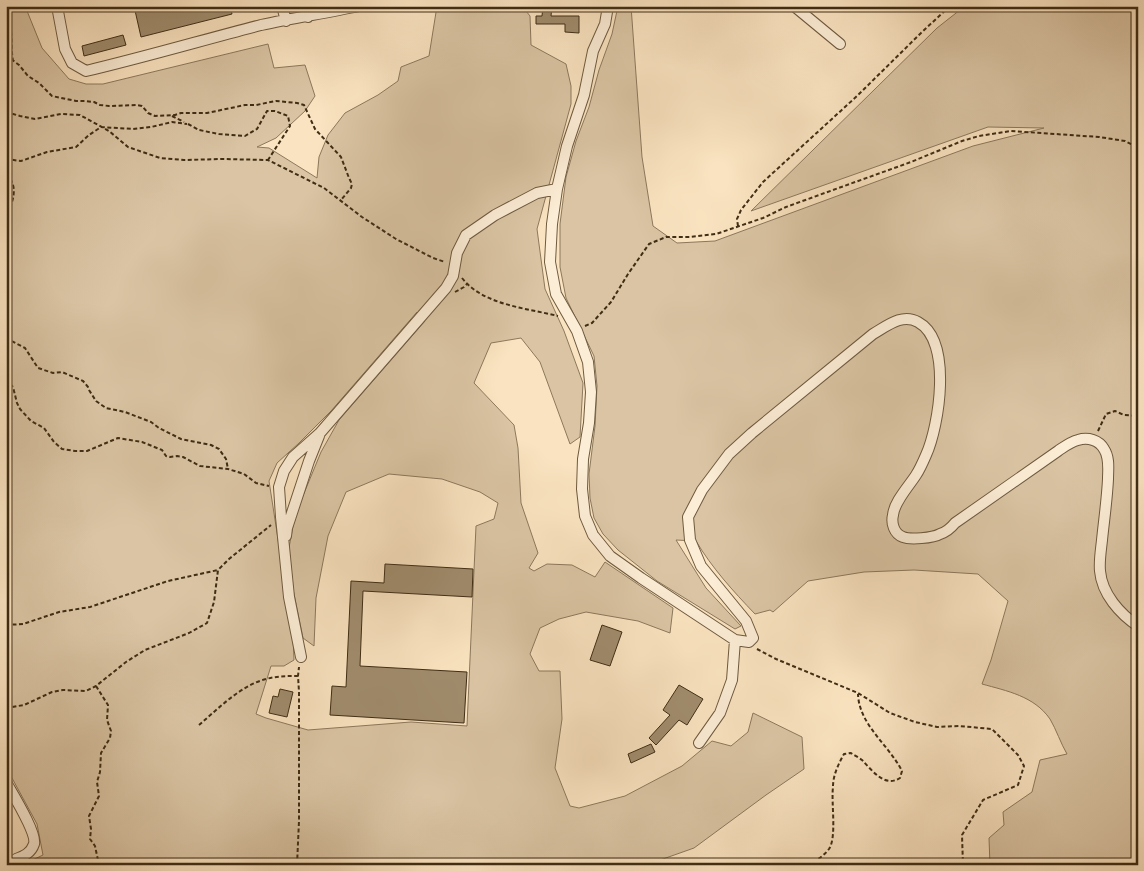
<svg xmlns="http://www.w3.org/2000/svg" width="1144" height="871" font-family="Cardo,serif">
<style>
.green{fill:#dac4a3;stroke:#8c785c;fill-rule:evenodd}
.building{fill:#a08c6d;stroke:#3f2d14}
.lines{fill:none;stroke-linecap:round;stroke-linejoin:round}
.minor-casing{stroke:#6e5a3f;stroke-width:12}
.path{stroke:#3f2d14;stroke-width:2;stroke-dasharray:4 2.5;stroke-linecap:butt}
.minor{stroke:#fcedd6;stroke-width:10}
</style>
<rect width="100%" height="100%" fill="#fae3c0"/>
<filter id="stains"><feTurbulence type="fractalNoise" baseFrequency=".004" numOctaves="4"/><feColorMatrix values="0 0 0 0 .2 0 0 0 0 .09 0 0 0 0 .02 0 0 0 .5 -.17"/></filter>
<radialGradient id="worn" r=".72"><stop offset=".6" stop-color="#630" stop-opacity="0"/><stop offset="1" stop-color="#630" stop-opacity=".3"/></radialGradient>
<!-- green -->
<path class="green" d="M6 6H25L42 48 69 79 86 84H103L268 44 274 68 305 65 315 96 305 111 276 138 257 147 269 148 317 178 319 157 328 135 345 113 378 95 398 81 401 67 429 56 437 6H444L448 9 466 6H522L530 16 531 45 566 64 571 86V104L537 229 545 289 564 331 583 383 580 437 570 444 540 362 521 338 491 343 474 383 514 425 518 448 521 503 538 553 529 568 534 571 547 564 572 565 595 577 605 562 673 608 670 633 638 621 586 612 559 619 540 628 530 654 539 671H560L562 719 555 768 570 806 579 808 625 796 682 766 712 741 731 746 748 732 753 713 802 737 804 769 766 795 694 848 646 865H22L43 855 37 824 6 767ZM417 312 425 321 339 420 321 452 300 503 293 526 289 548 293 589 303 638 314 646 316 598 328 536 346 492 389 474 442 479 480 492 498 503 494 519 476 526 467 726 411 722 308 730 266 718 256 714 271 666H284L294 660 293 636 269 481 277 463 299 443 331 411Z
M618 6H631L642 157 653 226 677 243 715 241 973 146 1044 128 988 127 751 211 937 28 965 6H1138V865H990L989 838 1004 825 1003 812 1032 792 1040 760 1067 754C1061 744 1056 729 1050 719 1034 696 1007 691 982 684L991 660 1008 601 978 574 914 570 864 572 808 581 773 612 770 610 755 614C733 591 712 568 696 541L676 540 706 588 741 626 735 629 657 581 618 550 603 534 594 518 590 498 589 474 595 426 597 386 594 356 566 298 560 267V224L566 177 576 141 589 107 599 70 612 34Z"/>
<!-- building -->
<path class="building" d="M134 6H230L232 14 141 37Z
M543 6H552L551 16H579V33L565 32V24H536V16H542Z
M123 35 126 45 84 56 82 46Z
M385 564 473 569 472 597 363 591 360 666 467 672 464 723 330 715 332 686 346 687 351 581 384 583Z
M602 625 622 632 610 666 590 660Z
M679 685 703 699 687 725 679 720 656 745 649 738 670 715 663 710Z
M280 689 293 692 287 717 269 713 273 696 278 697Z
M651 744 655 752 631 763 628 754Z"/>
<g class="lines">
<!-- minor casing -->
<g class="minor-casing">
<path id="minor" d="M57 6 65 49 72 63 86 71C145 57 203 40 261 25 293 18 326 13 359 6
M282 6 286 21
M306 6 308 17
M608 6 605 24 593 51 584 95 567 146 557 189 552 224 550 262 556 294 577 331 588 362 591 392 589 423 583 459 582 489 585 516 593 535 610 556 641 578 735 640 749 642 753 638 746 621 701 566 690 540 688 517 702 490 729 454 752 433 873 334C887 326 902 313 918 322 953 341 939 426 926 455 923 462 920 469 916 475 909 486 894 502 893 515 891 523 894 534 903 537 910 540 933 538 940 534 946 532 951 528 955 523L1058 451C1064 447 1070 442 1078 440 1088 437 1099 440 1104 449 1110 458 1108 470 1108 479 1107 500 1104 520 1102 540 1101 550 1099 561 1100 571 1102 594 1120 614 1138 626
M794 6 840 44
M286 536 287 528 309 461 319 436
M301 657 289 597 281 517 279 487 284 471 293 457 320 433 446 288 453 276 457 253 466 235 495 215 537 193 557 189
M699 743 720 713 732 680 735 640
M6 782C12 793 37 833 34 844 31 853 24 856 16 859"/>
</g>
<!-- path -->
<path class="path" d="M6 13C14 27 10 45 13 61
M6 55 19 65 28 76 39 83 52 96 76 101H85L94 102 100 105 109 106 136 105 142 106 148 113 155 116 175 115 181 113H207L245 105H256L276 101 297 103 304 105 315 129 341 157 349 178 352 184 351 188 341 200
M6 112 20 116 35 119 61 114 80 115 109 131 128 147 160 158 184 160 222 159 268 160 324 188 362 217 396 239 433 258 445 262
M172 116 184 122
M188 124 199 130 219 134 245 136 257 129 267 111H275L288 116 290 126 268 160
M6 159 21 161 47 152 76 147 89 135 101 127 133 129 151 127 172 122 187 124
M6 174C20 187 12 203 6 218
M738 226 737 219 741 210 763 182 857 96 922 32 950 6
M462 278C483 305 526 308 558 316
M455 292 464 287 467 284
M585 326 592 323 611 302 628 274 649 244 666 237H690L716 234 763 218 786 207 833 190 911 162 962 141 979 136 1011 131 1099 137 1125 141 1135 146 1138 148
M6 338 25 348 38 368 53 373 62 372 83 381 88 387 89 390 96 401 106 408 125 412 151 422 159 428 181 439 211 445 219 449 226 459 228 469
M6 379 13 387 17 403 20 409 31 421 44 428 54 442 62 449 75 451H87L118 438 142 442 162 450 166 456 170 457 177 456 183 457 200 466 228 469 244 474 256 483 269 486
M1098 431 1106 414 1115 411 1124 415 1138 416
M6 625 23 624 59 612 90 607 168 581 218 570
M757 649 776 659 858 693 890 713 915 722 937 727 959 726 992 729 1018 755 1024 766 1018 785 983 800 962 835 963 865
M96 686 108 705 107 720 111 731 110 738 101 753 100 772 97 782 99 796 89 816 91 829 90 839 95 846 99 865
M6 708 24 705 52 692 63 690 86 691 96 686 126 662 145 650 189 633 207 623 214 602 218 570 229 559 271 525
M199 725C219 708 240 686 266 679 277 676 287 676 298 676
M297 865 299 821V692L298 676 299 667
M807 865C815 861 823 857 829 849 837 837 831 803 833 787 833 775 838 765 844 754L851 753C854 755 858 757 862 760 872 770 884 788 900 778L902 771C889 745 859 725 858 694"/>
<!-- minor -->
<use href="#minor" class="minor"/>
</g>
<!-- margin -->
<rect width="1144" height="871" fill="none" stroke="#fae3c0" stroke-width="25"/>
<rect x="8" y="8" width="1129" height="856" fill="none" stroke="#3f2d14" stroke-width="2.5"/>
<rect x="12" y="12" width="1119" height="846" fill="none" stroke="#3f2d14"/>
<rect width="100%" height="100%" filter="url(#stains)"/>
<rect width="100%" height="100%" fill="url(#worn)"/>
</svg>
